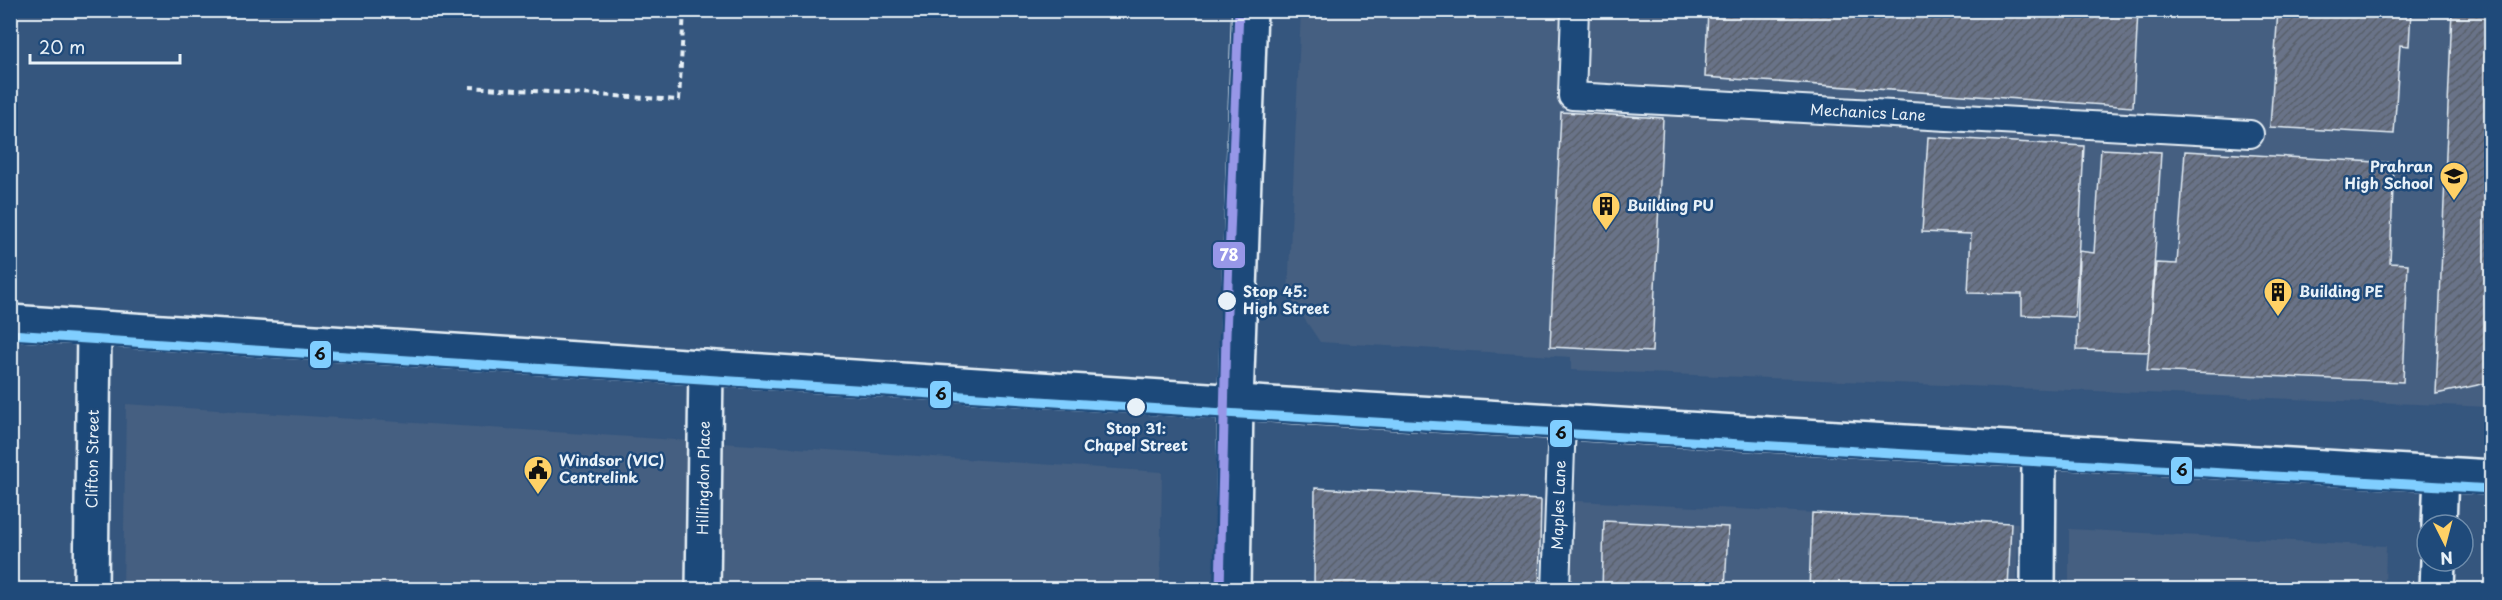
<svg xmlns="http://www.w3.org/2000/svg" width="2502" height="600" font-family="'Playpen Sans',sans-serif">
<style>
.built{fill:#455f81}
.building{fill:url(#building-hatch);stroke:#e8f1f8;stroke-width:1.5}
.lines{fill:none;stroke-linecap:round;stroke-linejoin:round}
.service-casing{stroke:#e8f1f8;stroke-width:30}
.minor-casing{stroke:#e8f1f8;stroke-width:38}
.tertiary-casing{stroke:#e8f1f8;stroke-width:38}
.primary-casing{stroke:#e8f1f8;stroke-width:38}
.path{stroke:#e8f1f8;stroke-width:4;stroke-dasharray:6 4.5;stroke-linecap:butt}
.service{stroke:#1f4a7a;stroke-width:26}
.minor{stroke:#1f4a7a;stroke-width:33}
.tertiary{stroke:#1f4a7a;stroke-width:33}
.primary{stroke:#1f4a7a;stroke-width:33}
.tram-1-casing{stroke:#1f4a7a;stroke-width:14}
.tram-2-casing{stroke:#1f4a7a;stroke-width:14}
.tram-1{stroke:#80ceff;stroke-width:9}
.tram-2{stroke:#9797e8;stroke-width:9}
.stop-dot{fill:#e8f1f8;stroke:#1f4a7a;stroke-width:2}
.labels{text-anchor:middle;stroke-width:5;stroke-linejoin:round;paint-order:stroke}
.street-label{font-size:15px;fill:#e8f1f8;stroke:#1f4a7a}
.poi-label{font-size:15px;font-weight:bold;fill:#e8f1f8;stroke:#1f4a7a;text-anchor:start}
.stop-label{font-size:15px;font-weight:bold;fill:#e8f1f8;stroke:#1f4a7a;text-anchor:start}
.line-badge{stroke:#1f4a7a;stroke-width:2}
.badge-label{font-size:16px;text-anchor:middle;font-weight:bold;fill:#fff}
.pale-badge-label{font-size:16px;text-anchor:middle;font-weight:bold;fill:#111}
</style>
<defs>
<pattern id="building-hatch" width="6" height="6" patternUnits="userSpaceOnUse" patternTransform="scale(1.5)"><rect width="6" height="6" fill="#697388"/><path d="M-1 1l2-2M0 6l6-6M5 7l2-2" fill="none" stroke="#585e69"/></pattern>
</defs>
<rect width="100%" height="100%" fill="#35567e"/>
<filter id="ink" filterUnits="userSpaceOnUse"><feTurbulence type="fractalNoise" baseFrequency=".0167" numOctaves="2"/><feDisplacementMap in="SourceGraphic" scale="12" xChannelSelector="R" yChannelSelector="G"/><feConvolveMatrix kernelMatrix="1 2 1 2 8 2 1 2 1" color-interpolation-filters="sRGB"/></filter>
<g filter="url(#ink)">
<!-- built -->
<path class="built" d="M1301 11H2491V407L1571 370V357L1320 342 1288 294Z
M126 404 1162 472 1160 589 123 590Z
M1315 488 2018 523 2017 589 1314 590Z
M2069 529 2386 546 2385 589H2069Z"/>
<!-- building -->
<path class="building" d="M1708 10H2138L2133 107 1705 77Z
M2278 10H2411L2409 46 2400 45 2394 134 2270 127Z
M2452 10H2492V382L2436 394Z
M1561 112 1663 118 1652 352 1550 347Z
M1928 137 2084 146 2075 317 2022 315V294L1968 293 1971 234 1922 232Z
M2101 149 2161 152 2149 352 2077 350 2079 251 2094 253Z
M2185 151 2394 163 2390 263 2408 264 2403 382 2147 371 2156 263 2177 264Z
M1315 488 1541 500 1539 590H1314Z
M1812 513 2011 523 2008 590H1809Z
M1604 521 1728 527 1725 590H1602Z"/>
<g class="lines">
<!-- service casing -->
<g class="service-casing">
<path id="service" d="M1575 10 1572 96 2250 134
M1556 590 1562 421"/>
</g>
<!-- minor casing -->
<g class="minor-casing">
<path id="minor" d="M91 590 94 328
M703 590 706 367
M2038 590 2039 451"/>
</g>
<!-- tertiary casing -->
<g class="tertiary-casing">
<path id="tertiary" d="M2439 525 2441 474
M1233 590 1236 402 1250 10
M2437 590 2438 561"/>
</g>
<!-- primary casing -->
<g class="primary-casing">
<path id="primary" d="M10 322 1301 406 2492 477"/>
</g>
<!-- path -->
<path class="path" d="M469 87 679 100 684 10"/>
<!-- service -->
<use href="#service" class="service"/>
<!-- minor -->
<use href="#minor" class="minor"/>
<!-- tertiary -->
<use href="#tertiary" class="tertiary"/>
<!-- primary -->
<use href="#primary" class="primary"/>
<!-- tram-1 casing -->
<g class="tram-1-casing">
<path id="tram-1" d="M10 334 1224 413 2492 489"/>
</g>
<!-- tram-2 casing -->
<g class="tram-2-casing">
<path id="tram-2" d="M1220 590 1226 335 1239 10"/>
</g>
<!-- tram-1 -->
<use href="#tram-1" class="tram-1"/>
<!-- tram-2 -->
<use href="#tram-2" class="tram-2"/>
</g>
</g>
<!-- icons -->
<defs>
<g id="school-pin" transform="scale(1.5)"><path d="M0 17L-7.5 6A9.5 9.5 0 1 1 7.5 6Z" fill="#ffd166" stroke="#1f4a7a"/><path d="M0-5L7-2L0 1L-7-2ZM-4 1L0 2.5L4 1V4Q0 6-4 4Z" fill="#111"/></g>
<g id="building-pin" transform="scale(1.5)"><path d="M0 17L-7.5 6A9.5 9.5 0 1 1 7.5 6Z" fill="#ffd166" stroke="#1f4a7a"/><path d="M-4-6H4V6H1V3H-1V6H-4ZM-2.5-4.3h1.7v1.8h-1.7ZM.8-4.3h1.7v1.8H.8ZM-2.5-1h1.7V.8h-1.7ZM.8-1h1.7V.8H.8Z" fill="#111"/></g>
<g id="civic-pin" transform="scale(1.5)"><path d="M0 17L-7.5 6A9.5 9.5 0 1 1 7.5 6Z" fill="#ffd166" stroke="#1f4a7a"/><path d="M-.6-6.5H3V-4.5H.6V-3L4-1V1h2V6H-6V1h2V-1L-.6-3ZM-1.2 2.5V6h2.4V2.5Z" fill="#111"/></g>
</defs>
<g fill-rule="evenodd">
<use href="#school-pin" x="2454" y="176"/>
<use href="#building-pin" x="1606" y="206"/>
<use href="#building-pin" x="2278" y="292"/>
<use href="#civic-pin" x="538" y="470"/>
</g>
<!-- markers -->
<g class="stop-dot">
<circle cx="1227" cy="301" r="10"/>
<circle cx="1136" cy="407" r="10"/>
</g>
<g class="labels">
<!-- street labels -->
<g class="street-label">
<text transform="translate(1868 113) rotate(3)" y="5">Mechanics Lane</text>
<text transform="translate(93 459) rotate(-89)" y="5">Clifton Street</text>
<text transform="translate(704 478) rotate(-89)" y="5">Hillingdon Place</text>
<text transform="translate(1559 505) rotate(-88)" y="5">Maples Lane</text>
</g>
<!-- poi labels -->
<g class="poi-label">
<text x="2433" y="172" text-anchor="end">Prahran<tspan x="2433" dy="17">High School</tspan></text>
<text x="1627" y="211">Building PU</text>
<text x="2299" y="297">Building PE</text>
<text x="559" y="466">Windsor (VIC)<tspan x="559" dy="17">Centrelink</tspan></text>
</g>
<!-- stop labels -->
<g class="stop-label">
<text x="1243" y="297">Stop 45:<tspan x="1243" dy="17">High Street</tspan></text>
<text x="1136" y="434" text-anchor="middle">Stop 31:<tspan x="1136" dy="17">Chapel Street</tspan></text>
</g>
</g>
<g class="line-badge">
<rect x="1212" y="241" width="34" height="28" rx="6" fill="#9797e8"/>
<rect x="309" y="340" width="23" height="29" rx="6" fill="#80ceff"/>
<rect x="929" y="380" width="23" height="29" rx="6" fill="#80ceff"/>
<rect x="1549" y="419" width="24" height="29" rx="6" fill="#80ceff"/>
<rect x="2170" y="456" width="23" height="29" rx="6" fill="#80ceff"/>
</g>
<g class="badge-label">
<text x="1229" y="261">78</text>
</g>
<g class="pale-badge-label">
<text x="320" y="360">6</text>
<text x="941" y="400">6</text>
<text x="1561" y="439">6</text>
<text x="2182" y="476">6</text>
</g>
<!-- margin -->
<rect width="2502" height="600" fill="none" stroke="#1f4a7a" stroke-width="36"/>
<rect x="18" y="18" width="2466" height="564" fill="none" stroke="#e8f1f8" stroke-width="2" filter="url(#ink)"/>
<!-- north arrow -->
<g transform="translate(2445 543) rotate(174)"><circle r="28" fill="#1f4a7a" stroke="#6f8dac" stroke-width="1.5"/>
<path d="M0-4.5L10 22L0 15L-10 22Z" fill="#ffd166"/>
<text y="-9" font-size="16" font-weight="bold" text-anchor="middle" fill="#e8f1f8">N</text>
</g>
<!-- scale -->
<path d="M30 54v9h150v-9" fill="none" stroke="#e8f1f8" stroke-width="3"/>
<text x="39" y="54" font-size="18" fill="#e8f1f8" stroke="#1f4a7a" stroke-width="4.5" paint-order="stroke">20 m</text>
</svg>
